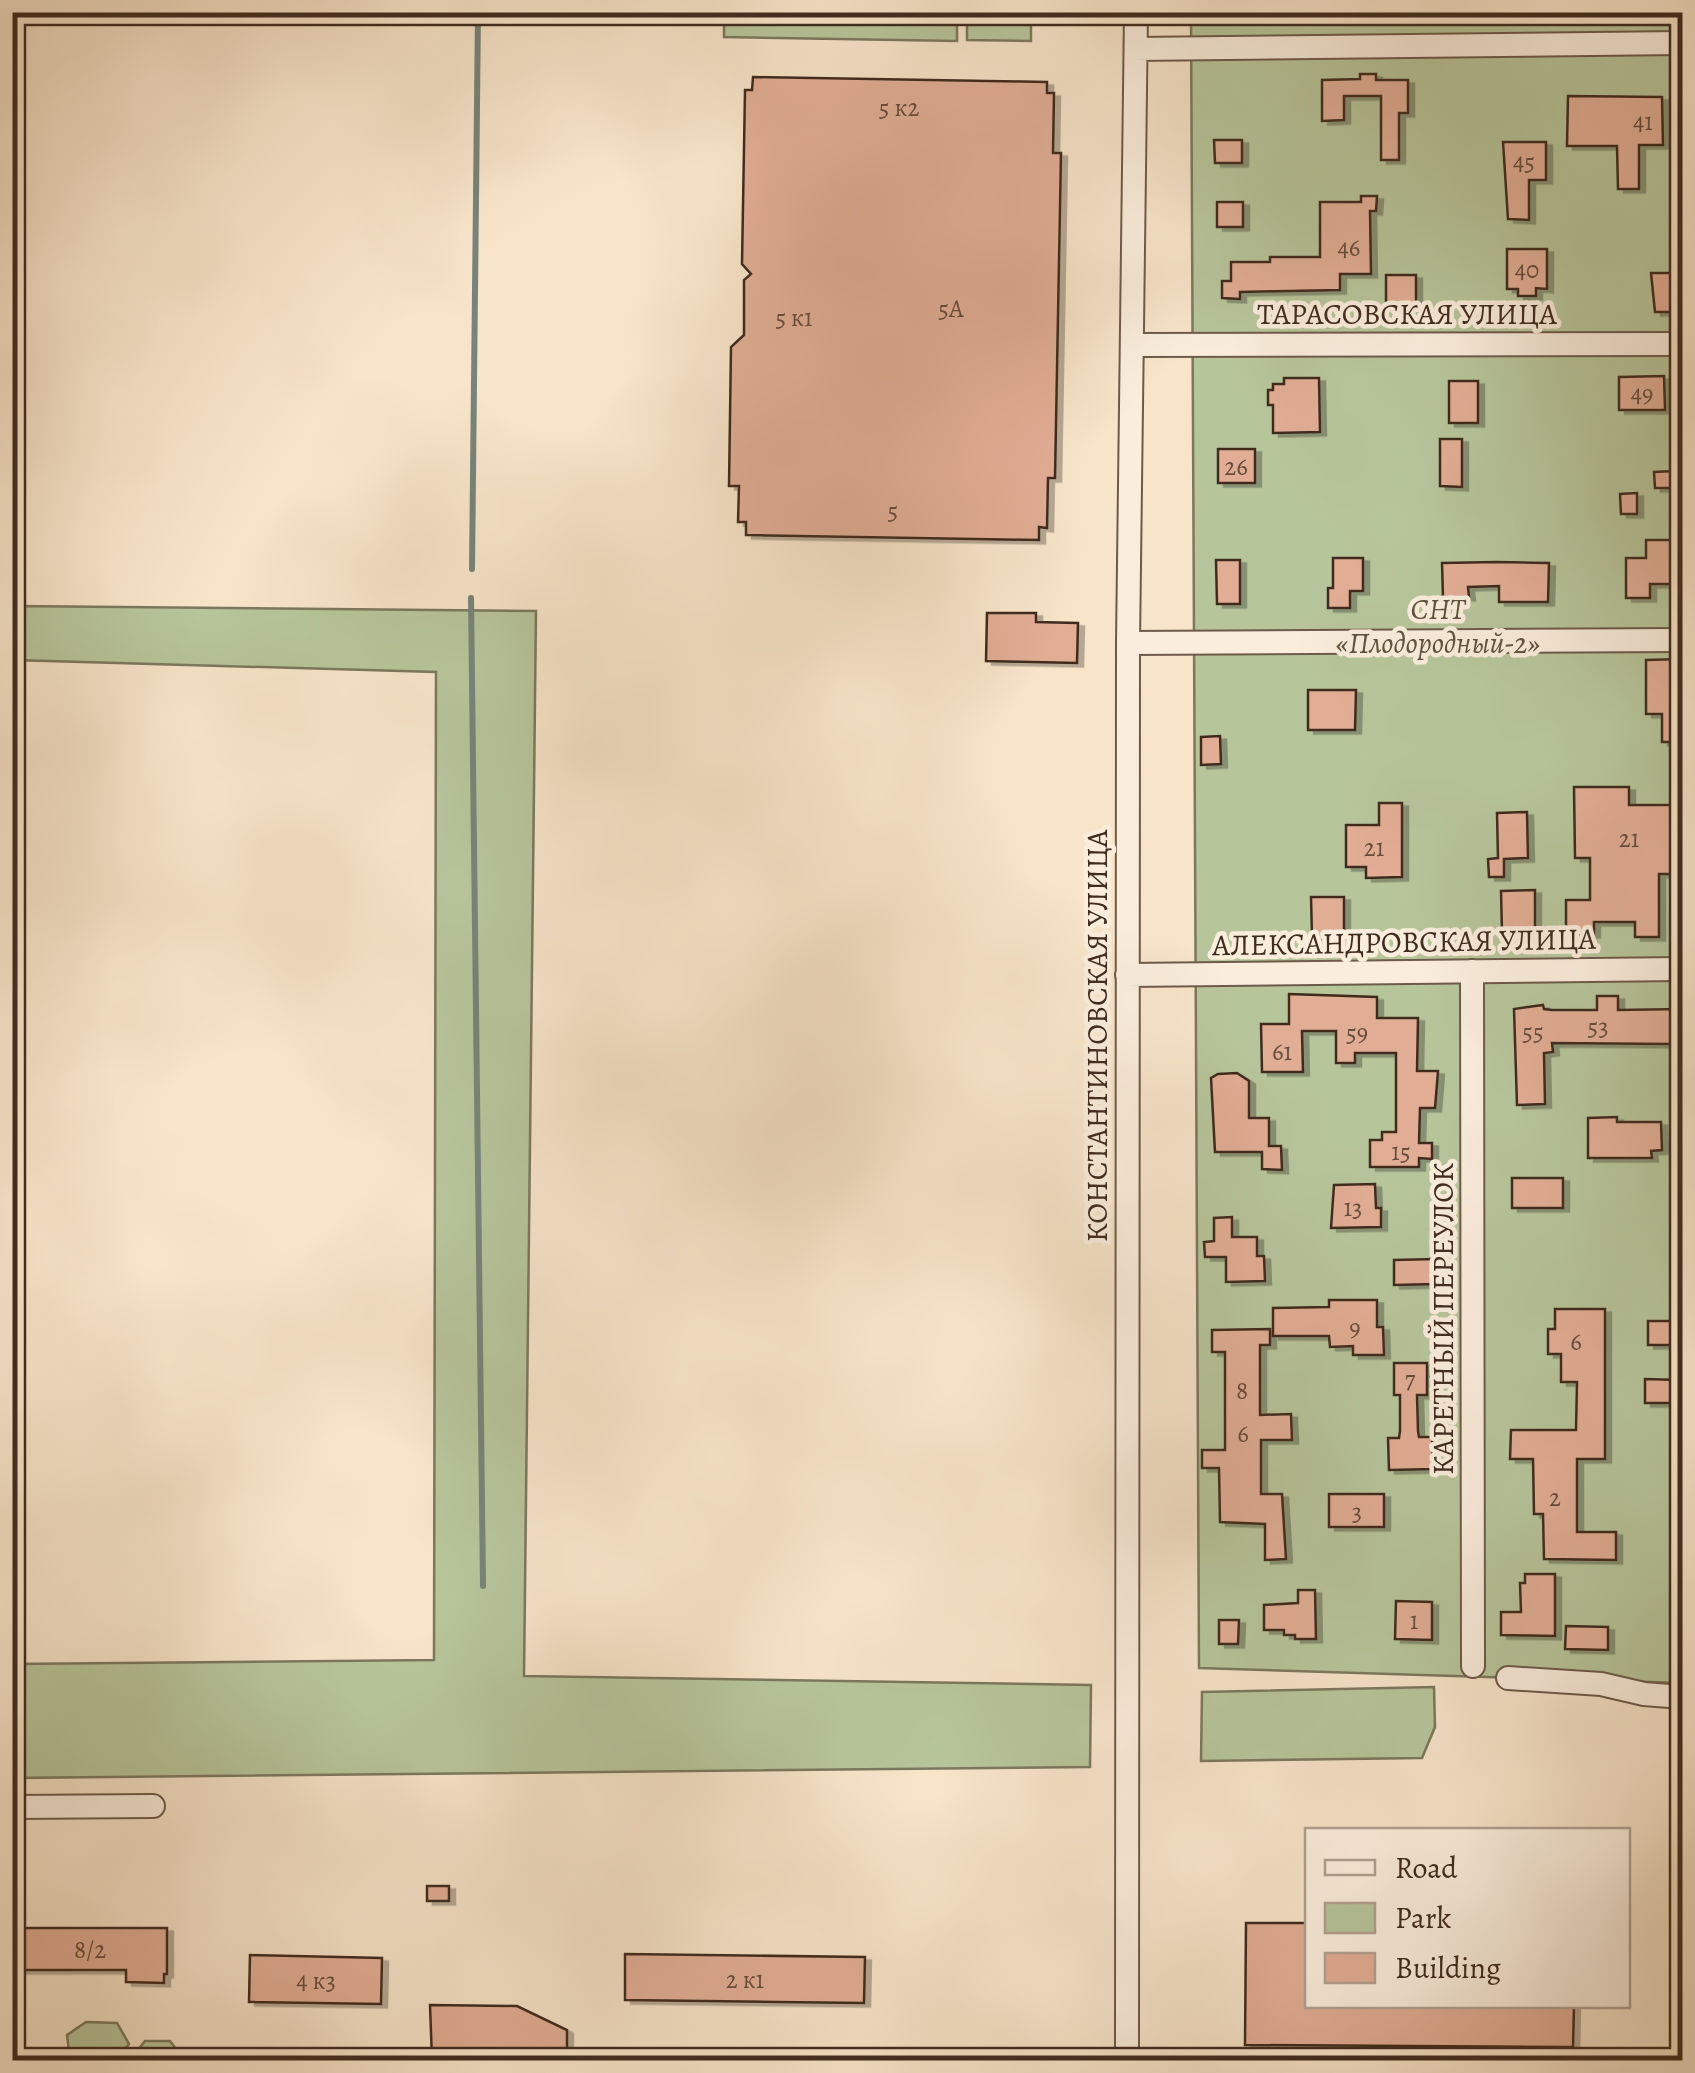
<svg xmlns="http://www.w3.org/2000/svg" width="1695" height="2073" font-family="Alegreya,serif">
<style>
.green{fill:#b7c59b;stroke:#7c785d;stroke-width:2.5}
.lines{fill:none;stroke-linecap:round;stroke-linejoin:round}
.stream{stroke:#78847a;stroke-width:6}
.building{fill:#e1ad95;stroke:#402c1f;stroke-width:2.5;filter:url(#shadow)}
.minor-casing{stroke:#6e5a4a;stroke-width:26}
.minor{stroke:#faeddc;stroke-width:22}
.labels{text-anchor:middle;stroke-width:9;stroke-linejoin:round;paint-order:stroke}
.number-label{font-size:25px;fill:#684c3c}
.street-label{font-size:30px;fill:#402c1f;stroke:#faeddc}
.park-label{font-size:30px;font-style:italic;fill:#5e523e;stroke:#faeddc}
</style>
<defs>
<filter id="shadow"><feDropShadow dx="6" dy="3.5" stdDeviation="0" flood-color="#0004"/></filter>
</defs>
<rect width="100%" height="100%" fill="#f7e4c9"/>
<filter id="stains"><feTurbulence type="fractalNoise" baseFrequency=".002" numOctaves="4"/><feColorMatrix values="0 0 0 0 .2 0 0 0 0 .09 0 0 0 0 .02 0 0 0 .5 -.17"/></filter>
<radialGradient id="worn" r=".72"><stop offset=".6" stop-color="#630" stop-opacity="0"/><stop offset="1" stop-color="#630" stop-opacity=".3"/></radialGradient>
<!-- green -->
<path class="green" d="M932 13H957V41L724 37V17L931 19Z
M967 13H1017L1020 18 1023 15 1031 22V41L967 40Z
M1191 13H1682V1683L1199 1668Z
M13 606 536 611 524 1676 1091 1685 1090 1767 13 1778V1664L434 1660 436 672 13 660Z
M1434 1687 1435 1727 1422 1758 1201 1761 1202 1692Z
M86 2022 117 2023 129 2044 117 2060H70L67 2035Z
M145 2041H170L177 2050V2060H130Z"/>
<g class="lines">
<!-- stream -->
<path class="stream" d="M472 569 478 12
M471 598 483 1586"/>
</g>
<!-- building -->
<path class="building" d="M1360 74H1376V80H1408V113H1399V160H1381V96H1344V120L1322 121V80L1360 79Z
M753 77 1047 82V93H1054L1053 153H1061L1055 478H1048L1047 528 1039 527V540L746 535V522H738L739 486H729L731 347 744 335V280L751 274 742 264 745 90H752Z
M1568 96 1662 97 1663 145H1639V189H1618L1617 146H1567Z
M1214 140H1242V163H1215Z
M1503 142H1546V180H1529V220L1508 219Z
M1361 196H1377L1376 211H1370L1371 274H1340V290L1240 292V299L1222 298V281H1231V262H1270V257H1320V202H1361Z
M1217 202H1243V227H1217Z
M1507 249H1547V289L1536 288V296H1518V289H1507Z
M1651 273H1672L1673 312H1655Z
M1386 275H1416V308L1386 307Z
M1664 376 1665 410H1619V377Z
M1284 378H1319L1320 432 1273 433V405H1268V390H1273V384H1284Z
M1449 381H1478V423H1449Z
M1440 439H1462V487L1440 486Z
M1218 449H1255V483H1218Z
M1675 471 1676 488H1655L1654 472Z
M1637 493V514H1621L1620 494Z
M1646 540H1677L1676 584H1650V598H1626V558H1646Z
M1333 558H1363V591H1350V608H1328V588H1333Z
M1216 560H1240V604H1217Z
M1497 562 1549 563 1548 602H1499V586L1468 587 1469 597H1443L1442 563Z
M987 613H1036V622L1078 623 1077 663 986 661Z
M1682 659V742H1662V714H1646V660Z
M1308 690H1356L1355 730H1308Z
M1220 736 1221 764 1201 765V737Z
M1574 787H1629V805H1682V874H1659V937H1635V922H1594V934H1566V900H1590V858H1575Z
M1379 803H1402V877L1366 878V867H1346V825H1379Z
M1527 812 1528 858 1504 859V877H1489L1488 859 1498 858 1497 813Z
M1535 890V932H1502L1501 891Z
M1311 897H1344V935L1312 936Z
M1289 994 1377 997V1018H1418L1417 1071H1438L1435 1108H1420L1419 1143H1432V1159L1419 1158V1167H1370V1140H1382V1132H1396V1053H1355V1063H1336V1031H1302L1303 1072H1262L1261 1024H1289Z
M1597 996H1618V1010L1682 1009V1033H1672V1044L1552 1043 1553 1052 1544 1053 1545 1104 1517 1105 1514 1009 1543 1005 1544 1009 1552 1010H1597Z
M1237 1073 1249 1081V1118H1269V1146H1281L1282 1170 1262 1169V1152H1215L1211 1078 1218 1074Z
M1617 1117V1122H1661L1662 1150 1651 1151 1652 1158H1588V1118Z
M1512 1178H1563V1208H1512Z
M1375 1184 1376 1208H1381V1227L1331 1228 1334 1185Z
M1232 1217V1237H1257V1256H1264L1265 1281 1226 1282V1257H1205L1204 1242 1214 1241V1218Z
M1436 1259V1284L1394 1285V1260Z
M1329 1300H1377V1327H1383L1384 1355H1353V1346L1330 1347 1329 1336H1273V1308L1329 1307Z
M1555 1309H1605V1459H1577V1532H1616V1560L1544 1559 1543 1514H1534L1533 1459H1510L1511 1430H1576L1577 1382H1561V1354H1548V1329H1555Z
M1648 1321H1682V1345H1648Z
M1270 1329V1345H1260V1415L1291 1414 1292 1440H1261V1494H1282L1286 1559 1265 1560V1524L1220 1522 1219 1468H1202V1450H1225V1352H1212V1330Z
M1394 1363H1427V1395H1417L1418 1431 1419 1437H1432L1433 1469 1389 1470 1388 1438H1399L1400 1431V1395H1394Z
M1645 1379 1678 1380V1403H1645Z
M1329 1494H1384V1527H1329Z
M1525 1574H1555V1636L1501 1635V1612H1521L1520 1583H1525Z
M1298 1590H1315L1316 1639H1295V1635H1284V1630H1264V1605L1298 1603Z
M1396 1601 1432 1602V1640L1395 1639Z
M1219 1620H1239L1238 1644H1219Z
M1566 1626 1608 1627V1650L1565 1649Z
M427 1886H449V1901H427Z
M1246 1923H1308V2006H1574L1573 2047 1245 2045Z
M12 1928H167V1974H164V1983L126 1982V1970H12Z
M625 1954 865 1957 864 2003 625 2000Z
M250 1955 382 1958 381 2004 249 2002Z
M430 2005 517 2006 567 2030V2060H432Z"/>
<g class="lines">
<!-- minor casing -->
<g class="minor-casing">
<path id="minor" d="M1136 49 1682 43
M1132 345 1682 344
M1128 643 1682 640
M1472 971 1473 1666
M1127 975 1682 969
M1508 1678 1601 1684 1644 1694 1682 1697
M12 1807 153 1806
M1127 2060 1128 643 1136 12"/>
</g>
<!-- minor -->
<use href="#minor" class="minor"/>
</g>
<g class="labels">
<!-- number labels -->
<g class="number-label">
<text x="899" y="116">5 к2</text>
<text x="1643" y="130">41</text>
<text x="1524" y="170">45</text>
<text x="1349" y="256">46</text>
<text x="1527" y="278">40</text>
<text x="951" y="317">5А</text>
<text x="794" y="326">5 к1</text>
<text x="1642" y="402">49</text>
<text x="1236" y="475">26</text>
<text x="893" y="519">5</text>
<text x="1629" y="847">21</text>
<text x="1374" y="856">21</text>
<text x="1598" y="1035">53</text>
<text x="1533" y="1040">55</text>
<text x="1357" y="1041">59</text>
<text x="1282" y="1060">61</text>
<text x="1401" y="1160">15</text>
<text x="1353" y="1216">13</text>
<text x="1355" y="1336">9</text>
<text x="1576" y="1350">6</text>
<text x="1410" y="1388">7</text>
<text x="1242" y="1399">8</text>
<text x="1243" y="1442">6</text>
<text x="1555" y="1506">2</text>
<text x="1357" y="1520">3</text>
<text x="1414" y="1629">1</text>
<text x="90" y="1958">8/2</text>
<text x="745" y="1988">2 к1</text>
<text x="316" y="1989">4 к3</text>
</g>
<!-- street labels -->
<g class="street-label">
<text x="1407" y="324">ТАРАСОВСКАЯ УЛИЦА</text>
<text transform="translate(1404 942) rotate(-1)" y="10">АЛЕКСАНДРОВСКАЯ УЛИЦА</text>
<text transform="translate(1097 1036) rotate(-90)" y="10">КОНСТАНТИНОВСКАЯ УЛИЦА</text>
<text transform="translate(1443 1319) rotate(-90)" y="10">КАРЕТНЫЙ ПЕРЕУЛОК</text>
</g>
<!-- park labels -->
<g class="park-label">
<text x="1438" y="619">СНТ<tspan x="1438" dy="34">«Плодородный-2»</tspan></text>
</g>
</g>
<!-- margin -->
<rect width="1695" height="2073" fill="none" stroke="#f7e4c9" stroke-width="50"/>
<rect x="15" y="15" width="1665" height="2043" fill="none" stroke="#402c1f" stroke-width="5"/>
<rect x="25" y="25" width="1645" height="2023" fill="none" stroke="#402c1f" stroke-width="2.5"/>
<!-- legend -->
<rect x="1305" y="1828" width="325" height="180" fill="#faeddc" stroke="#b0a090" stroke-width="2.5"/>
<rect x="1325" y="1860" width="50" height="15" fill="#faeddc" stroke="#b0a090" stroke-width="2.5"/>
<text x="1395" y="1878" font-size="30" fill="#402c1f">Road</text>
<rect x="1325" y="1903" width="50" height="30" fill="#b7c59b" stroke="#b0a090" stroke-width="2.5"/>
<text x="1395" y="1928" font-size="30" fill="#402c1f">Park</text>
<rect x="1325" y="1953" width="50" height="30" fill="#e1ad95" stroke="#b0a090" stroke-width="2.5"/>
<text x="1395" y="1978" font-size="30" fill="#402c1f">Building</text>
<rect width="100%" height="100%" filter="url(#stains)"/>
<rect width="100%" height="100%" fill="url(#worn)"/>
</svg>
